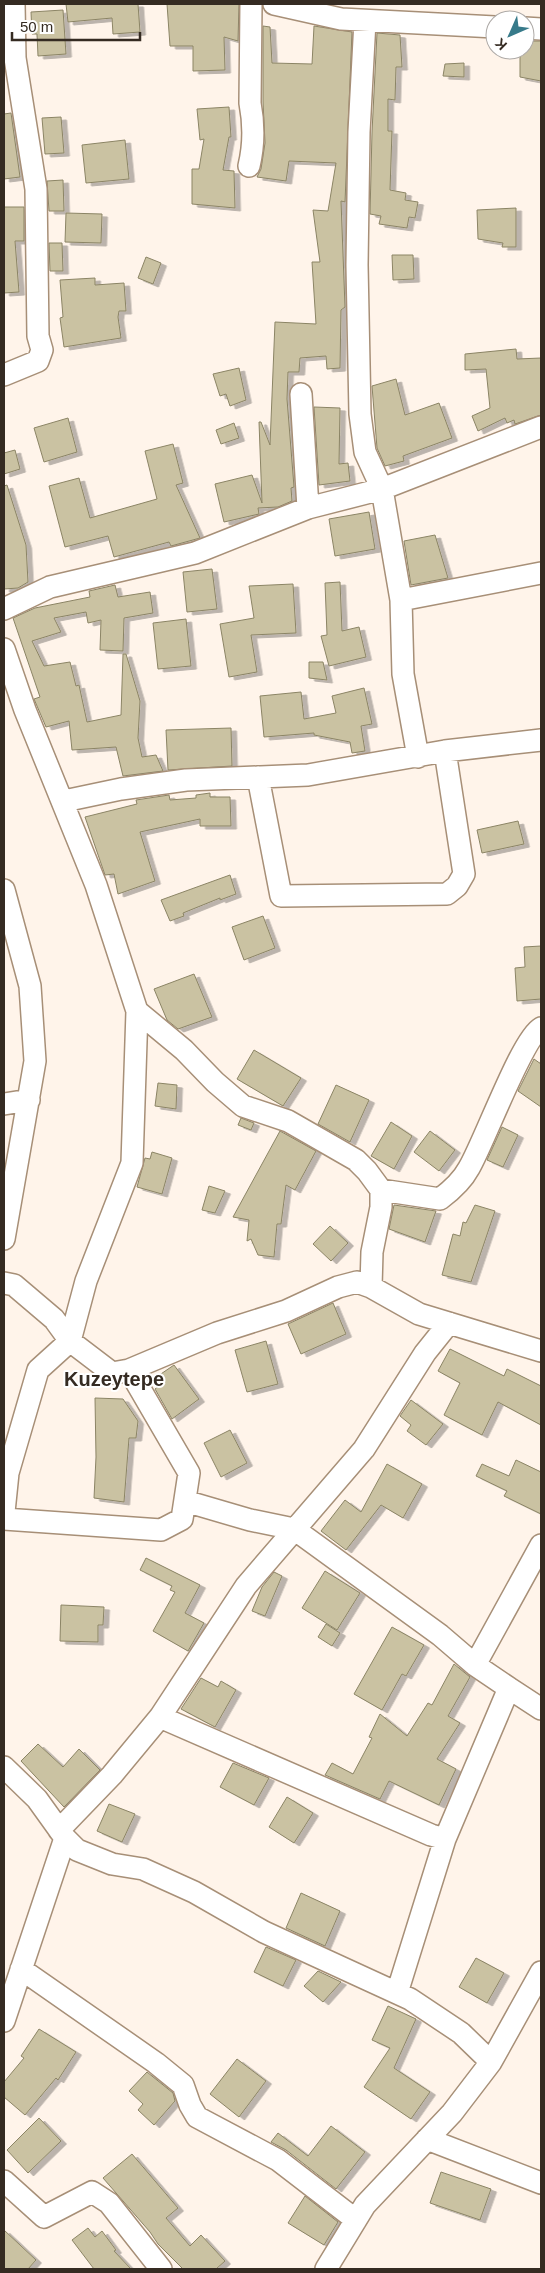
<svg xmlns="http://www.w3.org/2000/svg" width="545" height="2273" font-family="Helvetica,sans-serif">
<style>
.building{fill:#cac2a2;stroke:#8b8465;filter:url(#shadow)}
.lines{fill:none;stroke-linecap:round;stroke-linejoin:round}
.minor-casing{stroke:#a78f77;stroke-width:24}
.minor{stroke:#fff;stroke-width:21}
.labels{text-anchor:middle;stroke-width:4;stroke-linejoin:round;paint-order:stroke}
.district-label{font-size:20px;font-weight:bold;fill:#352b22;stroke:#fff}
</style>
<defs>
<filter id="shadow"><feDropShadow dx="5.5" dy="3" stdDeviation="0" flood-color="#0004"/></filter>
</defs>
<rect width="100%" height="100%" fill="#fff4ea"/>
<!-- building -->
<path class="building" d="M66 4H138L140 32 113 34 112 18 68 22Z
M167 4H239L238 41 224 37 225 70 193 71V46H170Z
M63 10 66 54 38 56 37 34H32L31 12Z
M263 26 270 27 272 63 312 64 314 26 352 32 345 202 341 201 345 307 341 310 340 368 327 369 326 356 300 358 299 372H288L287 399 294 487 291 488 292 501 278 507 258 508 259 514 224 522 215 484 252 475 262 503 259 422H261L270 445 275 322 316 324 312 262H320L313 210 328 211 336 163 289 161 286 181 257 177 261 169 265 143 263 102Z
M377 33 400 35 402 67H396L395 100 388 99V131H392L390 190 406 193 405 200 418 202 415 218 409 217 407 228 379 224 381 216 370 214 372 132Z
M525 41H541V81L520 77V50H525Z
M464 63V77L443 76 445 64Z
M229 107 231 137H229L223 170 234 171 235 208 192 204V169H199L204 139 200 140 197 109Z
M11 113 20 177 4 179V114Z
M61 117 64 153 45 154 42 118Z
M125 140 129 179 86 183 82 145Z
M63 180 64 211H49L47 181Z
M4 207H24V241H15L19 292 4 293Z
M516 208V247H502L503 243 478 239 477 210Z
M66 213 102 214 101 243 65 242Z
M49 243H62L63 271H50Z
M392 255H413L414 279 393 280Z
M146 257 161 263 153 284 138 278Z
M95 278V285L124 283 126 311H119L118 317 121 338 64 347 60 318 63 317 60 280Z
M516 349 517 359 541 358V415L515 424 514 420 507 423 505 418 478 431 472 416 490 408 486 369 465 370V354Z
M239 368 246 400 230 406 226 394 220 396 213 374Z
M396 379 405 415 439 403 452 438 403 456 404 461 385 466 377 448 372 386Z
M314 407 340 408 339 464 348 463 350 481 319 485Z
M68 418 77 452 44 462 34 428Z
M234 423 239 438 221 444 216 430Z
M173 444 183 483 176 485 200 538 171 546 169 542 114 557 108 536 65 547 49 486 79 478 90 518 157 499 145 451Z
M15 450 20 469 4 474V453Z
M7 485 26 545 28 582 18 588 4 589V486Z
M369 512 375 549 335 556 329 519Z
M435 535 448 578 411 585 404 541Z
M212 569 217 609 187 612 183 572Z
M340 582 342 631 359 627 366 657 329 666 321 636 327 635 325 583Z
M293 584 296 633 251 635 257 672 229 677 220 624 254 618 249 586Z
M115 585 118 597 150 592 153 613 124 618 123 651 100 650 101 620 88 623 86 612 54 618 61 632 32 641 44 666 70 662 76 686 79 685 87 722 121 715 123 654H126L140 701 138 738 142 757 156 755 163 771 123 776 116 747 72 750 69 721 46 727 34 699 40 697 13 618 35 608 90 597 89 591Z
M186 619 191 666 158 669 153 623Z
M309 662H323L327 680 309 678Z
M364 688 372 724 361 726 365 751 352 753 350 742 314 735V733L264 737 260 696 301 692 304 719 336 713 332 696Z
M231 728 232 766 168 770 166 730Z
M210 793V797H230L231 826H200V819L140 832 155 881 118 894 114 874 105 875 85 817 137 804 136 800 169 795 170 800 196 798V795Z
M518 821 524 844 482 853 477 830Z
M230 875 236 894 220 900V898L183 913 184 916 170 921 161 900Z
M263 916 275 948 244 960 232 927Z
M541 946V999L517 1001 515 968 525 967 524 947Z
M194 974 212 1017 178 1029 167 1020 154 989Z
M254 1050 301 1078 283 1106 237 1079Z
M534 1059 541 1064V1107L518 1091Z
M158 1083 177 1085 176 1109 155 1106Z
M336 1085 369 1100 350 1142 318 1124Z
M241 1118 254 1123 251 1130 238 1125Z
M391 1122 412 1136 394 1169 371 1156Z
M502 1127 518 1135 503 1167 487 1160Z
M280 1131 316 1151 295 1190 286 1185 281 1224H277L274 1257 258 1255 251 1239 247 1241 249 1220 233 1217Z
M430 1131 455 1150 439 1171 414 1152Z
M152 1152 172 1158 162 1194 137 1187 145 1158 150 1159Z
M209 1186 225 1191 215 1213 202 1210Z
M394 1205 436 1211 425 1242 389 1229Z
M475 1205 495 1211 471 1282 442 1275 453 1234 460 1236 463 1222 466 1223Z
M330 1226 348 1243 331 1261 313 1244Z
M333 1303 346 1334 301 1354 288 1324Z
M266 1341 278 1384 247 1392 235 1350Z
M450 1349 504 1376 507 1369 541 1386V1425L498 1402 482 1435 444 1415 460 1383 438 1371Z
M174 1365 199 1399 172 1419 155 1389 160 1385 155 1378Z
M95 1398 123 1399 138 1421 136 1438H129L124 1502 94 1498 96 1457Z
M411 1400 443 1424 426 1445 407 1431 411 1425 400 1416Z
M230 1430 247 1463 221 1477 204 1443Z
M516 1460 541 1472V1514L504 1496 507 1491 476 1476 482 1464 509 1476Z
M387 1464 422 1484 403 1518 381 1505 346 1550 321 1531 345 1500 361 1512Z
M146 1558 200 1585 185 1613 204 1623 188 1651 153 1631 175 1592 170 1590 172 1586 140 1570Z
M325 1571 360 1593 337 1630 302 1608Z
M274 1572 282 1576 265 1616 252 1611 262 1587Z
M61 1605 104 1607 103 1625H98V1642L60 1641Z
M326 1624 340 1633 332 1646 318 1637Z
M392 1627 424 1645 406 1676 402 1674 382 1710 354 1694Z
M454 1664 470 1677 448 1716 460 1723 437 1759 456 1769 439 1805 389 1781 380 1799 325 1775 332 1763 353 1774 372 1738 369 1737 380 1714 407 1736 428 1703 432 1705Z
M201 1678 218 1687 221 1681 236 1690 215 1727 181 1709Z
M38 1744 63 1767 79 1749 100 1770 64 1807 21 1761Z
M233 1763 269 1778 254 1805 220 1787Z
M287 1797 313 1813 294 1843 269 1827Z
M109 1804 135 1814 122 1842 97 1831Z
M301 1893 340 1911 325 1946 286 1928Z
M266 1947 296 1960 283 1986 254 1972Z
M476 1958 504 1973 487 2003 459 1987Z
M318 1971 341 1982 323 2002 304 1986Z
M388 2006 416 2019 394 2068 430 2092 411 2119 364 2087 390 2048 372 2040Z
M39 2029 76 2052 58 2080 56 2078 25 2115 4 2097V2082L24 2058 21 2056Z
M237 2059 266 2081 239 2117 210 2094Z
M147 2072 173 2093 175 2101 154 2125 138 2110 143 2104 129 2091Z
M39 2118 61 2141 28 2173 7 2150Z
M331 2126 365 2152 336 2189 286 2150 271 2142 278 2133 308 2156Z
M132 2154 178 2208 166 2218 190 2246 201 2235 225 2261 216 2269H183L158 2244 150 2232 103 2178Z
M441 2172 491 2189 480 2220 430 2203Z
M305 2196 338 2222 324 2245 288 2223Z
M88 2228 95 2237 102 2231 116 2250 114 2251 131 2269H94L72 2240Z
M4 2230 36 2260 28 2269H4Z"/>
<g class="lines">
<!-- minor casing -->
<g class="minor-casing">
<path id="minor" d="M274 4 341 19 495 27
M365 21 359 132 357 265 360 414 365 452 382 489 401 600 403 674 418 757
M525 28 541 29
M249 166C254 145 254 124 250 103L251 4
M4 375 38 361 42 350 38 336 36 189 15 58 14 4
M301 394 308 508
M401 600 541 573
M4 609 50 587 195 553 308 508 382 489 541 427
M4 649 25 710 96 885 137 1011 132 1163 86 1281 70 1341 38 1370 8 1473 4 1512
M258 777 281 896 447 894 457 886 464 874 445 751
M64 801 121 789 186 780 308 775 445 751 541 740
M4 890 30 986 35 1061 4 1239
M137 1011 184 1050 215 1082 243 1106 288 1121 356 1160 367 1171 381 1190V1207L372 1252 371 1287
M4 1104 29 1100
M381 1190 440 1199C452 1190 462 1181 469 1168 484 1143 522 1038 541 1028
M4 1283 14 1285 54 1319 70 1341 112 1373 129 1370 217 1333 286 1311 338 1287 357 1282 371 1287 419 1314 541 1351
M4 1519 161 1530 182 1519 189 1473 129 1370
M475 1665 541 1545
M509 1688 541 1709
M160 1717 431 1835 445 1839 509 1688 475 1665 440 1635 294 1529 250 1520 185 1501
M4 1767 37 1799 65 1838 77 1850 112 1864 143 1869 194 1892 264 1932 410 1999 461 2033 491 2062
M59 1830 112 1775 160 1717 246 1586 364 1449 425 1353 449 1323
M21 1969 156 2063 183 2085 190 2105 197 2117 278 2160 356 2220
M397 1993 445 1839
M4 2021 65 1838
M427 2139 541 2183
M4 2181 44 2217 92 2192 109 2203 161 2269
M326 2269 365 2205 452 2113 491 2062 541 1972"/>
</g>
<!-- minor -->
<use href="#minor" class="minor"/>
</g>
<g class="labels">
<!-- district labels -->
<g class="district-label">
<text x="114" y="1386">Kuzeytepe</text>
</g>
</g>
<!-- border -->
<rect width="545" height="2273" fill="none" stroke="#352b22" stroke-width="10"/>
<!-- north arrow -->
<g transform="translate(510 35) rotate(225)"><circle r="24" fill="#ffffff" stroke="#aeaaa7"/>
<path d="M0-4L9 19L0 12L-9 19Z" fill="#377a8a"/>
<text y="-8" font-size="14" font-weight="bold" text-anchor="middle" fill="#352b22">K</text>
</g>
<!-- scale -->
<path d="M12 32v8h128v-8" fill="none" stroke="#352b22" stroke-width="2.5"/>
<text x="20" y="32" font-size="15" fill="#352b22" stroke="#ffffff" stroke-width="4" paint-order="stroke">50 m</text>
</svg>
